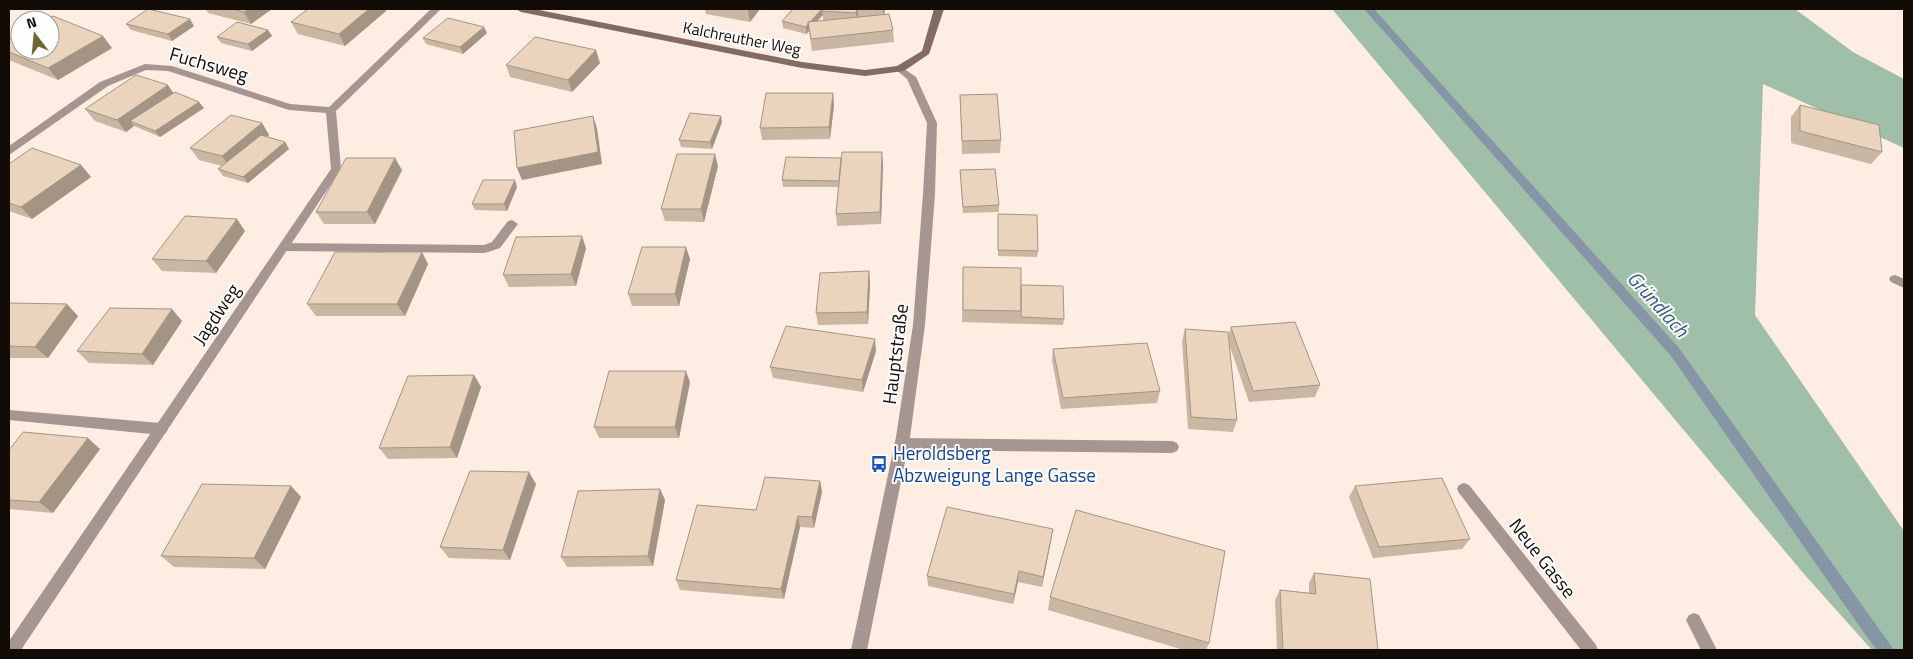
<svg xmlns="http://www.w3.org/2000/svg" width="1913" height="659" font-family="'Titillium Web',sans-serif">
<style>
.forest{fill:#9fbfa8}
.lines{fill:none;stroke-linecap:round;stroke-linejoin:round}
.stream{fill:#8796a7;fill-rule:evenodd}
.service{fill:#a69691;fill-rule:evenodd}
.minor{fill:#a69691;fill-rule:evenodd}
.tertiary{fill:#a69691;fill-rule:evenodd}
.secondary{fill:#826b63;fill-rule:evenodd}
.wall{fill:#c9b6a3;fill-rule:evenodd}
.shaded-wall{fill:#a49484}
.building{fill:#ead4bd;stroke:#a49484}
.labels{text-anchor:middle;stroke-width:4;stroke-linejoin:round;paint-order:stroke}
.far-street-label{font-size:16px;fill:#130b05;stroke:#fefefe}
.street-label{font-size:19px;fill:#130b05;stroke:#fefefe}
.transit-label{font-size:19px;fill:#164399;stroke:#fefefe;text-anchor:start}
.water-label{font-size:20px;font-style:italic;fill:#355a81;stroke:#fefefe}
</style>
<rect width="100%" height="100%" fill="#feede2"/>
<!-- forest -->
<path class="forest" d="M1332 9H1795L1853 52 1904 79V148L1763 84 1755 315 1904 531V650H1872L1804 574Z"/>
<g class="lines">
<!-- stream -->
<path class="stream" d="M1364 9H1374L1679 348 1894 650H1877L1867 637 1671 356Z"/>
<!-- service -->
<path class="service" d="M512 220 518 224 500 248 485 253 284 251 278 247 284 243 484 245 492 242 508 221Z
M9 410 161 423 166 425 168 429 166 433 161 435 9 420Z
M902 438 1172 441 1177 443 1179 447 1177 451 1172 453 902 450 897 448 895 444 897 440Z
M1694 613 1699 615 1717 650H1701L1686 620 1689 615Z"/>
<!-- minor -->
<path class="minor" d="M431 9H441L336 111 341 169 21 650H9V641L331 169 326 113 289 110 168 71 146 70 108 86 9 155V146L100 82 145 64 172 66 290 104 329 107Z
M1895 275 1904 279V288L1891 282 1889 279 1891 276Z
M1464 483 1469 485 1596 645 1598 650H1581L1459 493 1457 489 1459 485Z"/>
<!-- tertiary -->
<path class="tertiary" d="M900 66 916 77 937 123 935 194 925 325 910 437 867 650H851L896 437 913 325 923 194 927 123 907 79 895 69Z"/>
<!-- secondary -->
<path class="secondary" d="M516 9H534L802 62 865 70 897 66 922 51 934 9H944L929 54 904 71 865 76 802 68 521 12Z"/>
</g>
<!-- wall -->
<path class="wall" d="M206 9H272L251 24 208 13Z
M308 9H385L386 11 345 46 298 34 291 22Z
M705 9H760L750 22 706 14Z
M793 9H885L884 14 893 30 894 42 812 51 809 31 806 34 783 28 782 21ZM823 15V21H817Z
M126 24 194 26 172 41 131 30Z
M268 30 272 36 252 51 221 43 217 37Z
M487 33 463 54 426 44 423 38Z
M9 40 112 48 58 80 9 60Z
M600 63 572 92 510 77 506 65Z
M833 93 834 105 830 139 762 140 760 128Z
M960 95 1001 140 1000 153 962 154Z
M1800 105 1882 152 1871 164 1791 143V117Z
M204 108 160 137 134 126 126 132 95 121 85 109Z
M721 116 722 122 712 149 681 147 679 140Z
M262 123 269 135 268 137 285 142 289 149 248 183 223 176 218 169 222 166 199 160 190 148Z
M9 164 81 165 91 177 32 219 9 211Z
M883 165 881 224 837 226 836 214 838 187H783L782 180Z
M718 166 704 222 665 221 661 209Z
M402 170 375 224H324L316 212Z
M960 170 999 205V212L963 213Z
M517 187 507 211 475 210 472 204Z
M998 221 1038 251 1037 257 998 256Z
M245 231 216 273 162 271 152 259Z
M586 248 576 286 509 287 503 275Z
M690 259 679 306H632L628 294Z
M428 264 405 316H316L307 304Z
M963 267 1021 291 1064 319 1063 325 962 322Z
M869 271 870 284 868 324 818 325 816 313Z
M9 303 78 316 48 358H9Z
M182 321 153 365 89 363 77 351Z
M1231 327 1320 385 1315 397 1249 402 1229 344 1237 420 1233 432 1188 429 1182 341 1185 329 1228 336Z
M1053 349 1160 391 1157 403 1061 409 1052 360Z
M876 351 863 392 773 378 770 367Z
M474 375 481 387 457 458 388 459 379 448Z
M690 382 679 438H599L594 427Z
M100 449 53 513 9 509V450Z
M820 481 822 492 814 528 800 527 784 599 680 590 676 580 756 510Z
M536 484 510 560 449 558 440 547Z
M291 486 301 497 265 569 174 567 161 556Z
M1355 486 1470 539 1462 549 1373 558 1349 497Z
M660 489 665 500 653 566 567 567 561 557Z
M1051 540 1042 587 1018 582 1013 604 928 586 927 576Z
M1314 573 1378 650H1277L1275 600 1280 590 1309 593V583Z
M1050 597 1209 643 1206 650H1184L1048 610Z"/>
<!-- shaded-wall -->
<path class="shaded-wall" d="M248 9H272L251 24 244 12Z
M369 9H385L386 11 345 46 339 34Z
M749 9H760L750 22 748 10Z
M822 9H827L822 11 823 15 809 30 808 24Z
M857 9H858V17L857 25 856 13Z
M883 9H885L884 18Z
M190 19 194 26 172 41 168 34Z
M808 24 809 31 806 34V27Z
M484 27 487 33 463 54 460 47Z
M268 30 272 36 252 51 248 44Z
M103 36 112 48 58 80 48 68Z
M596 50 600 63 572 92 568 80Z
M168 85 176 97 130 121 134 126 126 132 117 120Z
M833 93 834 105 830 139 829 127Z
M199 102 204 108 160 137 155 131Z
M593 116 597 128 602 164 522 180 517 168Z
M721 116 722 122 712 149 710 142Z
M262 123 269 135 230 168 222 156Z
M285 142 289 149 248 183 243 177Z
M882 152 883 165 881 224 880 212Z
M715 154 718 166 704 222 701 209Z
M395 158 402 170 375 224 367 212Z
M81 165 91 177 32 219 21 207Z
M515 180 517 187 507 211 504 204Z
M237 219 245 231 216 273 206 261Z
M582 236 586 248 576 286 571 274Z
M686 247 690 259 679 306 675 294Z
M422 252 428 264 405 316 397 304Z
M869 271 870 284 868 324 867 312Z
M67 304 78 316 48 358 35 347Z
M172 309 182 321 153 365 142 354Z
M875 339 876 351 863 392 862 380Z
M686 371 690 382 679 438 675 427Z
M474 375 481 387 457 458 450 447Z
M88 438 100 449 53 513 39 502Z
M529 472 536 484 510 560 503 550Z
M820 481 822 492 814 528 812 517Z
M291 486 301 497 265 569 254 558Z
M660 489 665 500 653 566 648 556Z
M798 516 800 527 784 599 781 589Z
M1053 529 1051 540 1042 587 1043 577Z
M1019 571 1018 582 1013 604 1014 594Z"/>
<!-- building -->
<path class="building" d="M148 9 190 19 168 34 126 24Z
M232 9H248L244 12Z
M308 9H369L339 34 291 22Z
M793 9H822L810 22H808V24L806 27 782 21Z
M823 9H857L856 13 822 11Z
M889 14 893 30 811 39 808 22Z
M53 16 103 36 48 68 9 52V40L20 33V50H50V20H45Z
M448 18 484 27 460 47 423 38Z
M237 22 268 30 248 44 217 37Z
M535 37 596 50 568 80 506 65Z
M136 75 168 85 117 120 85 109Z
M175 92 199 102 155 131 130 121Z
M766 93H833L829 127 760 128Z
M997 94 1001 140 962 141 960 95Z
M1800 105 1879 125 1882 152 1800 131Z
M690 113 721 116 710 142 679 140Z
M231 115 262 123 222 156 190 148Z
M593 116 598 152 517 168 514 131Z
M261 135 285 142 243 177 218 169Z
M32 148 81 165 21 207 9 203V164Z
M842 152H882L880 212 836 214Z
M677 154H715L701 209H661Z
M786 157 841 158 839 181 782 180Z
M346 158H395L367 212H316Z
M995 169 999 205 963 207 960 170Z
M483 180H515L504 204H472Z
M998 214 1037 215 1038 251 998 250Z
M185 216 237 219 206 261 152 259Z
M582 236 571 274 503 275 516 237Z
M642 247H686L675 294H628Z
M335 252H422L397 304H307Z
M963 267 1021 268V311L963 310Z
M869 271 867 312 816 313 820 273Z
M1021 285 1063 286 1064 319 1021 317Z
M9 304V303L67 304 35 347 9 346Z
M110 308 172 309 142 354 77 351Z
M1295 322 1320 385 1253 391 1231 327Z
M786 326 875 339 862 380 770 367Z
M1185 329 1228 332 1237 420 1191 417Z
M1147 343 1160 391 1063 398 1053 349Z
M609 371H686L675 427H594Z
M474 375 450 447 379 448 408 376Z
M23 432 88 438 39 502 9 500V450Z
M470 471 529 472 503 550 440 547Z
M765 477 820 481 812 517 798 516 781 589 676 580 697 505 756 510Z
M1442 478 1470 539 1379 547 1355 486Z
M202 484 291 486 254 558 161 556Z
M660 489 648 556 561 557 578 491Z
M947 507 1053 529 1043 577 1019 571 1014 594 927 576Z
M1076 510 1225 551 1209 643 1050 597Z
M1314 573 1370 579 1378 650H1283L1280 590 1316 594Z"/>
<!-- icons -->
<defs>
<g id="bus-bare" transform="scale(1.35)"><path d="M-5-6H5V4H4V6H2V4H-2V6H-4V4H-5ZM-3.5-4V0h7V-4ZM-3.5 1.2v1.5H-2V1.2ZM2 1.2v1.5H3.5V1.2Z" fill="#1a4fb4" stroke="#fefefe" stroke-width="2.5" paint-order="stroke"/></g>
</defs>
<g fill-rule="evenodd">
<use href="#bus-bare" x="879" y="464"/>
</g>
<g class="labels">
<!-- far-street labels -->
<g class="far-street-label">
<text transform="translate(742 38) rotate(11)" y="6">Kalchreuther Weg</text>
</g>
<!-- street labels -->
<g class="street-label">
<text transform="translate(209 64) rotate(16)" y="7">Fuchsweg</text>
<text transform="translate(216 314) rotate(-56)" y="7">Jagdweg</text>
<text transform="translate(895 354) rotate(-83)" y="7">Hauptstraße</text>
<text transform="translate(1543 558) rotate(52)" y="7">Neue Gasse</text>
</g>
<!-- transit labels -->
<g class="transit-label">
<text x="893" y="460">Heroldsberg<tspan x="893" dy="22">Abzweigung Lange Gasse</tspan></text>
</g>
<!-- water labels -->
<g class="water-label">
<text transform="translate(1658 304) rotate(48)" y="7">Gründlach</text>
</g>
</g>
<!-- border -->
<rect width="1913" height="659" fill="none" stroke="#130b05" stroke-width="20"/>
<!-- north arrow -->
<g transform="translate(35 35) rotate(344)"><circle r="24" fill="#fefefe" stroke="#a09d9a"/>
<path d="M0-4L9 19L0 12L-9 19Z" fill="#6d6633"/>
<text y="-8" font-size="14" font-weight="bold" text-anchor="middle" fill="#130b05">N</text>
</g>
</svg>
